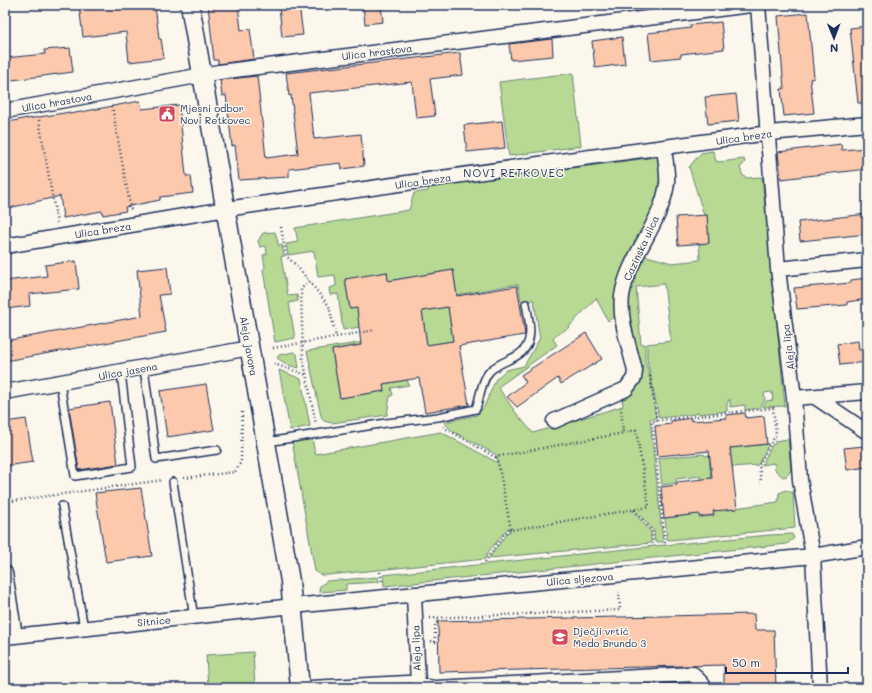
<svg xmlns="http://www.w3.org/2000/svg" width="872" height="693" font-family="Mali,sans-serif">
<style>
.green{fill:#b8d993;stroke:#6a8478}
.building{fill:#fcc9ac;stroke:#1b2f5e;fill-rule:evenodd}
.lines{fill:none;stroke-linecap:round;stroke-linejoin:round}
.service-casing{stroke:#1b2f5e;stroke-width:10}
.minor-casing{stroke:#1b2f5e;stroke-width:17}
.tertiary-casing{stroke:#1b2f5e;stroke-width:21}
.path{stroke:#1b2f5e;stroke-width:2.5;stroke-dasharray:1 3;stroke-linecap:butt}
.service{stroke:#fbf7ec;stroke-width:7}
.minor{stroke:#fbf7ec;stroke-width:14}
.tertiary{stroke:#fbf7ec;stroke-width:18}
.labels{text-anchor:middle;stroke-width:3;stroke-linejoin:round;paint-order:stroke}
.street-label{font-size:10px;fill:#1b2f5e;stroke:#fbf7ec}
.poi-label{font-size:10px;fill:#1b2f5e;stroke:#fbf7ec;text-anchor:start}
.neighbourhood-label{font-size:11px;letter-spacing:1px;fill:#1b2f5e;stroke:#fbf7ec}
</style>
<rect width="100%" height="100%" fill="#fbf7ec"/>
<filter id="ink" filterUnits="userSpaceOnUse"><feTurbulence type="fractalNoise" baseFrequency=".025" numOctaves="2"/><feDisplacementMap in="SourceGraphic" scale="8" xChannelSelector="R" yChannelSelector="G"/><feConvolveMatrix kernelMatrix="1 2 1 2 8 2 1 2 1" color-interpolation-filters="sRGB"/></filter>
<g filter="url(#ink)">
<!-- green -->
<path class="green" d="M573 73 581 146 509 156 499 82Z
M713 151 716 161 719 162 744 159 745 162 740 168 743 176 747 178 762 177 785 406 763 407 766 401 773 400 772 392 764 393 765 399 760 408 745 410V405L730 407V399L727 403V411L699 414 698 412 695 414 659 418 647 358V344L671 341 664 284 636 287 641 344H645V359L651 382 656 418 650 419 663 542H655L654 531 635 510 633 511 651 532V543L489 558 508 532H510L509 527 489 551 485 559 328 575H321L315 571 292 441 312 438 315 454 441 432 498 463 497 455 452 431 444 422 477 415 484 407 496 379 506 370 524 366 540 338 539 333 534 300 521 301 518 284 457 295 453 270 388 281 387 273 345 280 350 309 371 306 359 327 343 330 338 294 330 295 329 288 336 286 335 275 318 277 314 251 288 255 286 244 298 242 295 228 409 210 414 193 428 191V187L657 157 662 165 664 179 616 315 608 321 596 298 568 328 554 337 553 339 557 345 498 387 516 413 533 433 623 406 622 397 634 386 626 301 627 293 643 255 672 263 700 260 699 244 709 243 707 215H704L689 167 701 153Z
M275 232 279 246 282 245 284 256 281 257 288 296 297 295 298 301 289 303 295 338 275 342 263 270 265 267 263 255 267 254 266 246 260 247 258 241 263 233Z
M448 307 453 341 427 345 422 311Z
M377 340V342L332 350 340 398 384 391 383 384 407 380 409 385 391 388 393 395 390 396 387 415 332 423 324 421 321 416 307 351Z
M294 352 297 354 299 368 288 365 277 358 279 355Z
M279 370 301 379 310 426 290 430Z
M788 439 791 470 787 476 783 477 775 470 774 463 762 465 772 445 775 444V441Z
M769 444 758 465 732 467 730 448Z
M704 454 705 456 709 455 711 479 700 480V476L676 479V483L662 485 659 458Z
M786 490 793 493 795 528 669 540 667 539 665 518 699 514 700 517 713 516V511L778 502 779 493Z
M792 534 794 538 787 544 384 586 383 575 655 546 770 535Z
M378 577 379 582 346 584V590L319 592 320 586 327 581Z
M253 652 255 688H208L206 655Z"/>
<!-- building -->
<path class="building" d="M79 5H155L159 39H161L164 58 129 62 126 32 83 37Z
M208 5H238L241 30 250 29 254 59 218 64V60H214Z
M299 5 303 35 282 37 279 6Z
M363 5H381L383 22 365 24Z
M808 13 814 78 810 79 814 113 784 116 781 89H784L778 16Z
M721 22 724 49 681 54V57L651 60 648 33 691 28 690 25Z
M867 26V103H858L850 28Z
M622 37 625 64 595 68 592 41Z
M552 39 553 56 511 60 509 44Z
M70 48 73 72 5 81V58L45 54 44 50Z
M460 53 463 75 430 79 435 116 416 118 412 82 309 93 314 139 361 134 364 166 342 169 341 163 289 169V177L239 180 235 145 232 146 226 95 222 96 220 80 257 76 266 158 298 154 291 95 289 96 286 73Z
M736 94 739 121 708 124 705 97Z
M140 101 142 109 179 105 186 176H191L193 193 160 197V200L125 207 126 211 103 215 102 211 63 218 60 196 5 209V123L27 118V119L70 112V114Z
M502 121 505 148 467 152 464 125Z
M841 144 842 150 867 148V169L781 179 778 152Z
M867 214V234L800 241 798 222Z
M707 215 709 243 678 245 676 217Z
M76 261 79 289 29 294 30 306 5 309V281L47 276 45 265Z
M167 267 170 294 159 295 166 332 5 361V341L142 316 137 270Z
M453 270 457 296 517 286 525 334 524 335 459 346 469 405 425 412 419 378 383 384 384 391 340 398 332 350 361 345 357 308 350 309 345 279 387 272 388 281ZM448 307 453 341 427 345 422 311Z
M867 278V299L847 302V305L797 309 794 288 851 283V280Z
M586 333 602 359 561 384 558 378 517 407 507 397 526 382 521 375Z
M858 341 859 350 867 349V362L840 365 837 344Z
M206 384 214 430 167 437 160 391Z
M110 402 118 464 79 470 69 408Z
M745 413 746 418 764 416 767 444 730 448 737 509 713 511 714 515 699 517V514L664 518 661 487 677 485V482L712 478 709 451 658 456 655 426 671 424V421L691 418V421L727 418 726 415Z
M26 419 33 462 5 466V422Z
M864 446 867 467 847 470 844 448Z
M141 488 152 556 106 562 95 493Z
M754 614 755 630H774L776 688H724V665L439 672 438 621Z"/>
<g class="lines">
<!-- service casing -->
<g class="service-casing">
<path id="service" d="M144 368 156 459 217 450
M60 383 75 476 132 467 121 372
M267 442 386 423 438 417 476 409C480 397 482 378 491 370 499 363 510 360 518 355 536 344 529 320 526 304
M173 482 194 618
M62 506 84 628
M300 685 417 679"/>
</g>
<!-- minor casing -->
<g class="minor-casing">
<path id="minor" d="M758 5 778 269 794 398 800 480 813 556 820 688
M5 111 219 72 751 5
M5 246 226 209 546 163 769 133 867 124
M778 269 867 260
M5 392 250 348
M815 397 867 432
M794 398 867 392
M554 421 626 389 634 378 635 371C630 348 619 321 622 296 628 256 662 224 667 183 668 172 665 159 664 147
M5 573 15 636
M414 594 418 685 434 688
M5 637 293 606 813 556 867 547
M437 688 693 674 703 685V688"/>
</g>
<!-- tertiary casing -->
<g class="tertiary-casing">
<path id="tertiary" d="M190 5 290 581 300 688"/>
</g>
<!-- path -->
<path class="path" d="M112 106 131 211
M39 120 57 223
M281 227 286 256 296 265 329 306 336 337
M309 281 301 289 303 358 316 424
M273 348 375 330
M274 364 307 375
M650 376 657 421
M443 427 495 457 623 433 621 407
M497 457 511 530 649 507 636 430 623 433
M184 478 235 472 241 462 242 411
M5 502 163 480
M634 510 652 531 653 544
M665 543 652 421 773 408 776 434 759 465 761 483
M485 562 504 534 510 529
M380 572 382 583
M430 618 620 610 619 592
M431 641 435 642V624L437 623V618"/>
<!-- service -->
<use href="#service" class="service"/>
<!-- minor -->
<use href="#minor" class="minor"/>
<!-- tertiary -->
<use href="#tertiary" class="tertiary"/>
</g>
</g>
<!-- icons -->
<defs>
<g id="civic-square" transform="scale(0.9)"><rect x="-9" y="-9" width="18" height="18" rx="4" fill="#d1495b" stroke="#fbf7ec"/><path d="M-.6-6.5H3V-4.5H.6V-3L4-1V1h2V6H-6V1h2V-1L-.6-3ZM-1.2 2.5V6h2.4V2.5Z" fill="#fff"/></g>
<g id="school-square" transform="scale(0.9)"><rect x="-9" y="-9" width="18" height="18" rx="4" fill="#d1495b" stroke="#fbf7ec"/><path d="M0-5L7-2L0 1L-7-2ZM-4 1L0 2.5L4 1V4Q0 6-4 4Z" fill="#fff"/></g>
</defs>
<g fill-rule="evenodd">
<use href="#civic-square" x="167" y="114"/>
<use href="#school-square" x="560" y="637"/>
</g>
<g class="labels">
<!-- street labels -->
<g class="street-label">
<text transform="translate(377 52) rotate(-7)" y="4">Ulica hrastova</text>
<text transform="translate(57 102) rotate(-10)" y="4">Ulica hrastova</text>
<text transform="translate(744 137) rotate(-8)" y="4">Ulica breza</text>
<text transform="translate(423 181) rotate(-8)" y="4">Ulica breza</text>
<text transform="translate(103 230) rotate(-9)" y="4">Ulica breza</text>
<text transform="translate(641 248) rotate(-65)" y="4">Cazinska ulica</text>
<text transform="translate(249 346) rotate(80)" y="4">Aleja javora</text>
<text transform="translate(788 347) rotate(-97)" y="4">Aleja lipa</text>
<text transform="translate(128 371) rotate(-10)" y="4">Ulica jasena</text>
<text transform="translate(580 579) rotate(-5)" y="4">Ulica sljezova</text>
<text transform="translate(154 621) rotate(-5)" y="4">Sitnice</text>
<text transform="translate(416 648) rotate(-92)" y="4">Aleja lipa</text>
</g>
<!-- poi labels -->
<g class="poi-label">
<text x="180" y="112">Mjesni odbor<tspan x="180" dy="12">Novi Retkovec</tspan></text>
<text x="573" y="635">Dječji vrtić<tspan x="573" dy="12">Medo Brundo 3</tspan></text>
</g>
<!-- neighbourhood labels -->
<g class="neighbourhood-label">
<text x="514" y="177">NOVI RETKOVEC</text>
</g>
</g>
<!-- margin -->
<rect width="872" height="693" fill="none" stroke="#fbf7ec" stroke-width="20"/>
<rect x="10" y="10" width="852" height="673" fill="none" stroke="#1b2f5e" stroke-width="1.5" filter="url(#ink)"/>
<!-- north arrow -->
<g transform="translate(834 38) rotate(179)" stroke="#fbf7ec" stroke-width="3" paint-order="stroke">
<path d="M0-3L7 15L0 10L-7 15Z" fill="#1b2f5e"/>
<text y="-6" font-size="11" font-weight="bold" text-anchor="middle" fill="#1b2f5e">N</text>
</g>
<!-- scale -->
<path d="M726 667v6h122v-6" fill="none" stroke="#1b2f5e" stroke-width="2"/>
<text x="732" y="667" font-size="12" fill="#1b2f5e" stroke="#fbf7ec" stroke-width="3" paint-order="stroke">50 m</text>
</svg>
